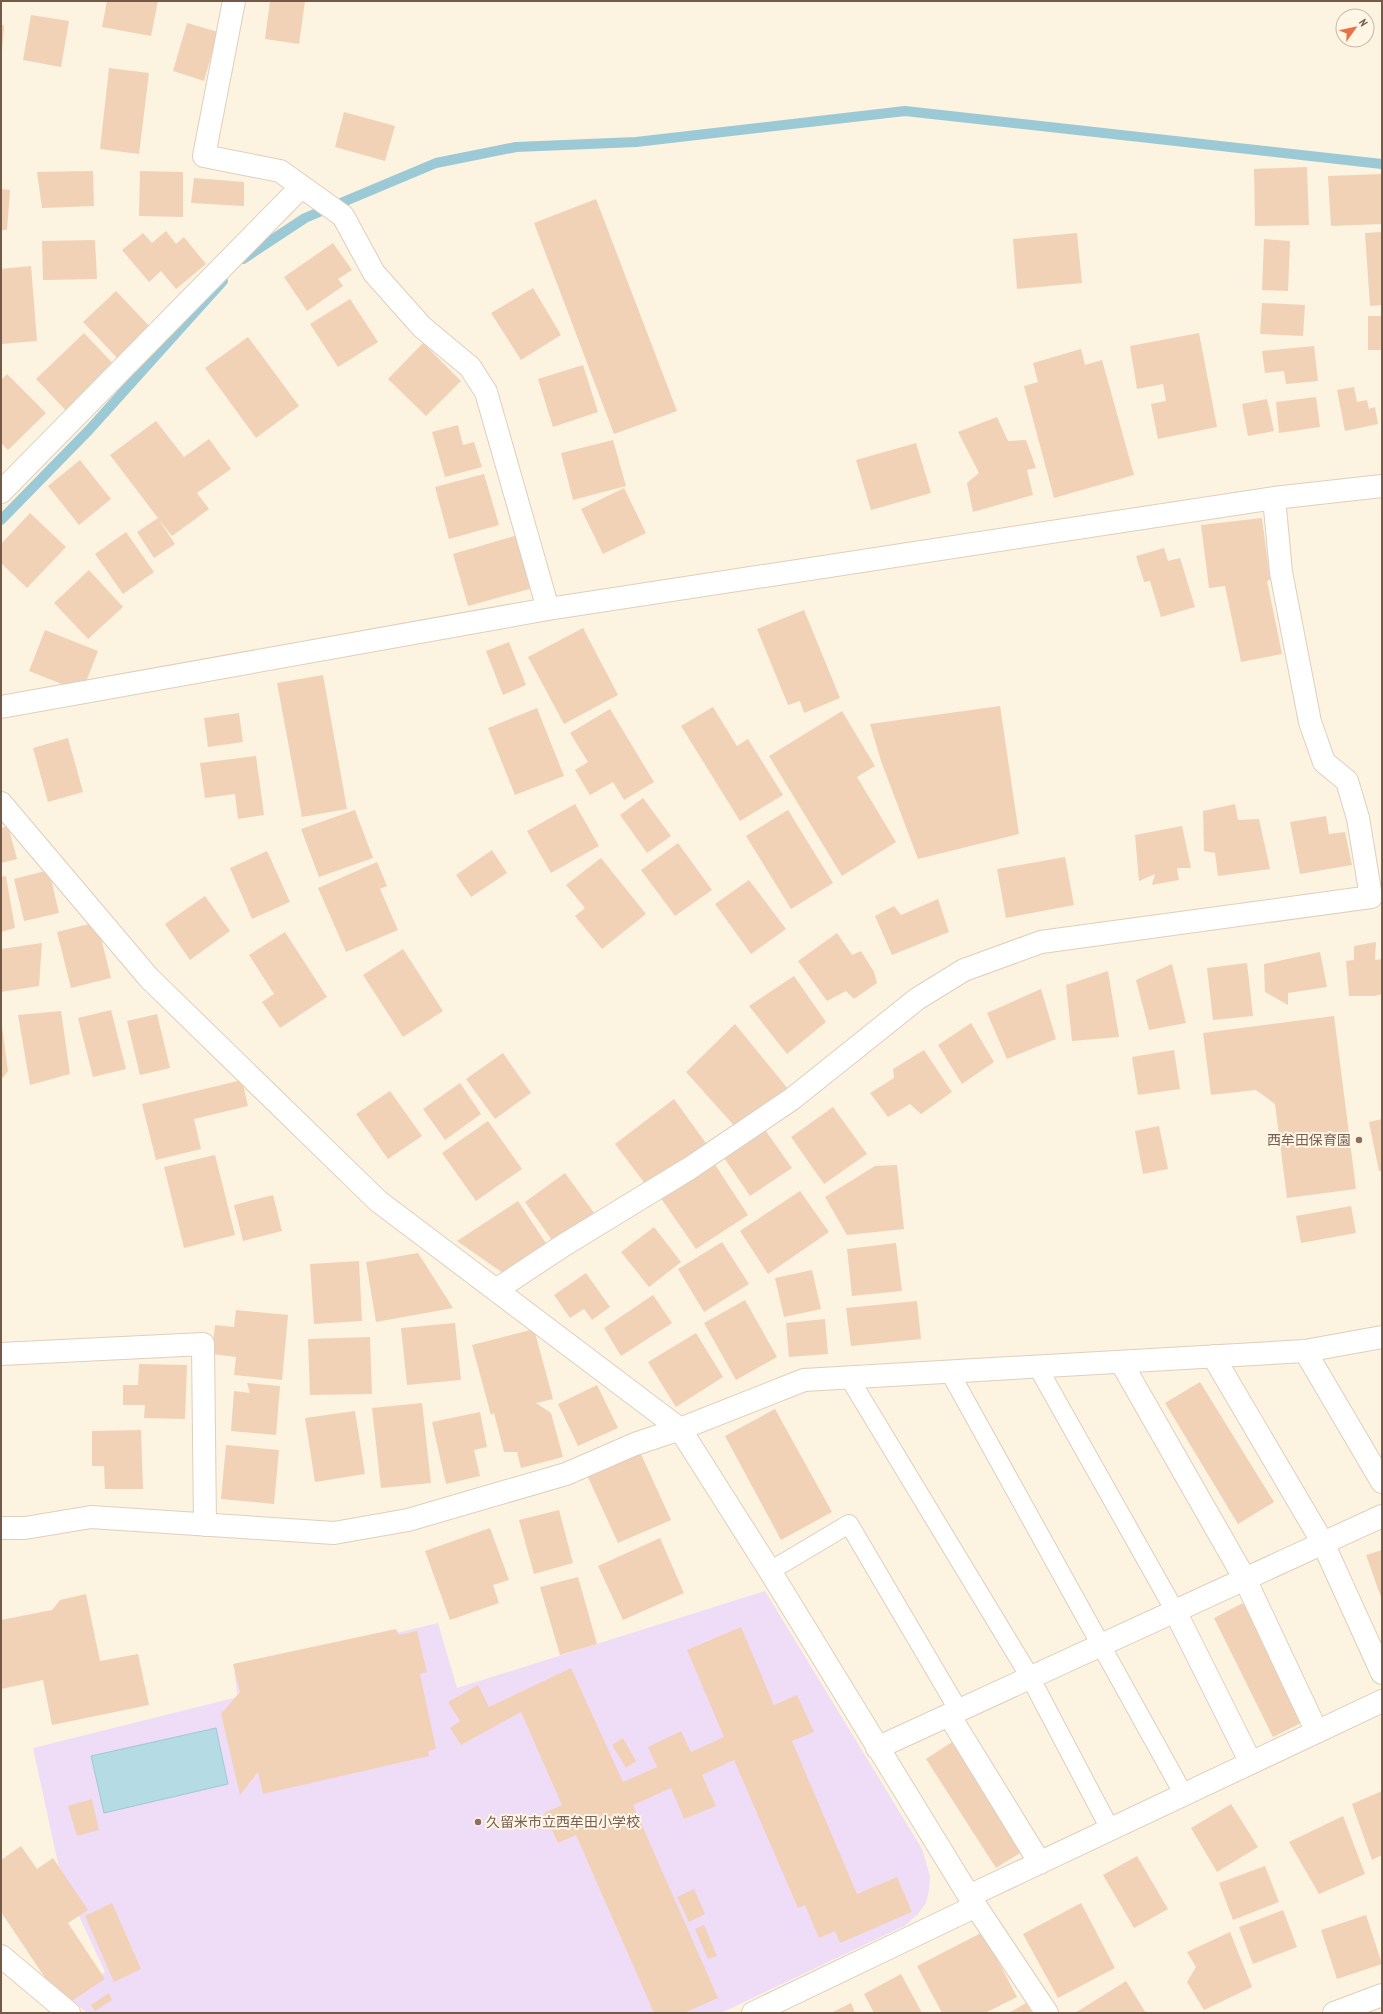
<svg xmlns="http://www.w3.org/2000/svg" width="1383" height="2014" font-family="'PT Sans Narrow','Noto Sans JP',sans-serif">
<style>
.education{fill:#efddf8}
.water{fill:#b5dbe5;stroke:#9bc9d6}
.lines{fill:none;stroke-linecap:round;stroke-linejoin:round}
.stream{stroke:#9bc9d6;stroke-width:10}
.building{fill:#f1d2b7}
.lane-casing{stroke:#dfcfbc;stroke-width:20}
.street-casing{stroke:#dfcfbc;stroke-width:24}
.secondary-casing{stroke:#e4d0ba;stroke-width:24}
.lane{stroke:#fff;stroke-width:18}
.street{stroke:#fff;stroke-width:22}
.secondary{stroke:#fff;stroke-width:22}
.education-dot{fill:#8d6e63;stroke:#fff6e5;stroke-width:1.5}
.labels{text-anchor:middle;stroke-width:4;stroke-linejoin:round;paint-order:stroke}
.education-label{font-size:14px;fill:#785e54;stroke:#fff6e5;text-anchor:end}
</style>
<rect width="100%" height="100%" fill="#fcf3e0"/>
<!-- education -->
<path class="education" d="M765 1591 922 1849 930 1876 929 1890 926 1903 917 1915 904 1926 721 2013H87L66 1996 105 1972 61 1877 33 1748 238 1697 234 1672 438 1623 457 1688Z"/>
<!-- water -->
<path class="water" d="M216 1728 228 1784 104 1813 91 1756Z"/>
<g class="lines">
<!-- stream -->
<path class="stream" d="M243 259 305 218 436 163 516 147 636 142 905 111 1382 164
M1 520 89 430 223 281"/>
</g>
<!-- building -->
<path class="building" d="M107 1H158L151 36 102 27Z
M270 1H305L299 44 265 39Z
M31 15 69 21 61 67 23 60Z
M187 23 218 32 204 81 173 71Z
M1 25H4L2 51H1Z
M109 68 149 73 139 154 100 149Z
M344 112 395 126 385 161 335 147Z
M1307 167 1309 225 1255 226 1254 169Z
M93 171 94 206 42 208 37 172Z
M140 171 183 172V217L139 216Z
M1382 174V224L1331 226 1328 176Z
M194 178 244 182V206L191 203Z
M1 189 10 190 7 230H1Z
M596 199 677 411 614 434 534 223Z
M166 231 176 244 184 237 206 264 176 289 161 271 149 282 122 250 143 233 152 243Z
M1382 232V305L1370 306 1365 233Z
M1077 233 1082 283 1017 289 1013 239Z
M1264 239 1290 241 1288 291 1262 290Z
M95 240 97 279 43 280 42 241Z
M333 243 352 270 338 279 343 286 307 311 284 277Z
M31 266 37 341 1 344V269Z
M533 288 561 335 521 360 491 313Z
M116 291 154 331 121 362 83 322Z
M350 299 378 342 338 367 310 324Z
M1262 303 1305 305 1303 336 1260 334Z
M1368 316H1382V350H1368Z
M84 333 121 372 73 418 36 379Z
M1199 333 1217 427 1158 439 1151 404 1166 401 1163 384 1137 389 1130 346Z
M248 337 299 406 256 438 205 368Z
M423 343 461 381 426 416 388 379Z
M1314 346 1318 381 1286 384 1284 371 1265 373 1262 351Z
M1081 349 1085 365 1102 360 1134 475 1054 498 1024 386 1038 382 1033 363Z
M583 365 598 412 553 427 538 379Z
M7 374 46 413 8 450 1 443V380Z
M1354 387 1357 402 1367 400 1369 409 1375 407 1378 424 1345 431 1337 390Z
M1316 397 1320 427 1279 433 1276 402Z
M1267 399 1274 431 1248 436 1242 404Z
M997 417 1008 441 1026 440 1036 468 1027 470 1033 495 973 512 967 483 979 473 958 432Z
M156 421 184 457 209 439 231 469 197 493 209 509 172 536 159 520 175 544 154 558 137 532 158 518 110 455Z
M458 425 463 445 474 442 482 467 445 477 432 432Z
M613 440 626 486 573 500 561 453Z
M916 443 931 493 871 510 856 460Z
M80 460 111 499 79 525 48 486Z
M484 474 499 525 449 539 435 487Z
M624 488 646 533 603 554 581 509Z
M30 513 66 547 27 588 1 563V544Z
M1262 518 1270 580 1267 581 1282 654 1241 662 1225 586 1209 588 1201 525Z
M126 532 154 572 123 594 95 554Z
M518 535 533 588 468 606 453 554Z
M1164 548 1168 561 1180 558 1195 607 1161 617 1150 581 1144 582 1136 556Z
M89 570 123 607 88 639 54 603Z
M804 610 840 698 804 713 800 701 788 705 757 629Z
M583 628 618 695 564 724 528 657Z
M45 630 98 651 82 692 29 671Z
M509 642 526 685 503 695 486 651Z
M323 675 347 809 302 817 277 683Z
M1000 706 1019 834 918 859 881 761 870 724Z
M713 707 737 746 748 739 783 795 740 821 681 726Z
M537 708 564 776 515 795 488 728Z
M610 709 654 782 624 800 613 782 590 795 575 770 588 762 570 733Z
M842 711 875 766 857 777 896 842 842 876 769 756Z
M239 713 243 742 208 747 204 718Z
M68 738 83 792 48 802 33 748Z
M256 756 264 815 238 819 235 794 205 798 200 763Z
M643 798 671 836 647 853 620 815Z
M575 804 599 846 551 873 527 831Z
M1235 804 1238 820 1259 819 1270 869 1218 876 1215 853 1204 851 1203 811Z
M355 810 373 858 319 877 301 829Z
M788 810 833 883 791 909 746 836Z
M1326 816 1329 834 1345 832 1352 865 1300 874 1290 822Z
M8 826 17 859 1 863V828Z
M1182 826 1191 868H1177L1179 880 1152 885 1155 874 1139 881 1135 835Z
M678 843 712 890 675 916 641 870Z
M492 850 507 873 471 897 456 875Z
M267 851 290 902 252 919 230 868Z
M1065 857 1074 905 1006 918 997 869Z
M601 858 646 914 602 949 575 916 585 908 566 885Z
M377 862 387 886 380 889 398 930 346 952 318 888Z
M49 870 59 913 24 921 14 879Z
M6 876 15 928 1 932V877Z
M749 880 786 929 751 954 715 904Z
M205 896 230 931 190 960 165 924Z
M938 899 949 932 892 955 875 916 894 906 901 915Z
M97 922 111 978 71 988 57 932Z
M285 932 327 997 280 1028 262 1002 274 994 249 955Z
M837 933 852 955 861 951 874 972 877 983 854 999 846 991 827 1001 798 961Z
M1376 942 1375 960 1382 959V994L1375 996H1349L1346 961 1354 960V946Z
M42 943 39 986 1 992V949Z
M403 949 443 1011 403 1037 363 975Z
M1320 952 1327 987 1288 993V1005L1265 992 1264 964Z
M1247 963 1253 1016 1213 1020 1207 968Z
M1172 964 1186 1023 1149 1030 1136 980Z
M1108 971 1119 1037 1072 1041 1066 985Z
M794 976 826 1022 787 1054 749 1006Z
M1041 989 1056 1039 1007 1059 987 1013Z
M111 1010 126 1069 93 1077 78 1018Z
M61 1011 70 1074 30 1085 18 1015Z
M157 1014 170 1068 140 1075 127 1021Z
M1334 1016 1356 1189 1287 1198 1275 1104 1256 1090 1211 1095 1203 1033Z
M1 1019 8 1071 1 1080Z
M971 1023 994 1062 962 1084 938 1045Z
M735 1024 788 1089 738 1130 686 1072Z
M924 1050 952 1092 921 1114 910 1104 888 1117 870 1093 894 1078 893 1069Z
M1174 1050 1180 1089 1138 1095 1132 1057Z
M503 1053 531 1093 495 1119 466 1079Z
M242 1080 248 1106 194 1119 201 1149 156 1160 142 1104Z
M460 1083 481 1114 445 1140 423 1109Z
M390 1091 422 1136 388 1159 356 1114Z
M674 1099 708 1146 649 1189 615 1144Z
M833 1107 867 1154 824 1184 791 1137Z
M1382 1119V1171H1379L1369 1122Z
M488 1121 522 1169 476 1201 442 1153Z
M761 1124 792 1168 750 1196 720 1152Z
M1159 1126 1168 1169 1143 1174 1135 1131Z
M215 1155 235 1235 184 1248 164 1167Z
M712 1160 748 1215 696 1249 660 1197Z
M897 1165 904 1229 847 1235 825 1197 875 1166Z
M565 1173 600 1221 559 1250 525 1202Z
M800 1191 829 1232 768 1274 740 1231Z
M273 1195 282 1231 243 1241 234 1205Z
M518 1201 553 1254 513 1280 457 1241Z
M1351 1206 1356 1233 1301 1243 1296 1216Z
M654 1227 681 1262 649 1287 621 1252Z
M722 1242 749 1284 704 1312 678 1269Z
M896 1243 902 1291 852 1296 847 1249Z
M418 1253 453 1308 376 1322 366 1262Z
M359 1261 362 1321 314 1324 310 1264Z
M812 1270 821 1309 784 1317 775 1278Z
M586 1273 610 1307 592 1320 584 1309 570 1318 554 1295Z
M653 1295 672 1323 621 1356 604 1328Z
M745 1300 777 1357 736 1380 704 1323Z
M917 1301 921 1339 851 1346 846 1308Z
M236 1310 288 1315 282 1380 234 1375 236 1357 212 1354 215 1325 234 1327Z
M825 1319 828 1354 789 1357 786 1323Z
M455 1323 461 1380 407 1385 401 1328Z
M534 1329 553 1399 536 1403 551 1413 563 1457 521 1468 517 1452H504L494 1413 491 1415 472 1345Z
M696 1333 723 1377 676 1407 648 1362Z
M370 1337 372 1394 310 1395 308 1339Z
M139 1364 187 1365 185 1419 144 1418 145 1405H123V1385H138Z
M1200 1382 1274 1502 1238 1524 1165 1403Z
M247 1383 280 1386 276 1435 231 1431 234 1391 250 1393Z
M597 1385 618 1428 578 1446 558 1404Z
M422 1403 431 1483 381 1488 372 1408Z
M775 1409 832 1512 781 1540 725 1436Z
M355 1411 365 1474 315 1482 305 1418Z
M480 1412 487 1447 474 1450 480 1476 446 1484 432 1422Z
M141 1430 143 1489H105L104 1466H92V1431Z
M226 1445 279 1450 274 1504 221 1499Z
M640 1452 671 1520 618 1543 587 1475Z
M559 1510 573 1563 534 1574 519 1520Z
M490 1528 509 1580 493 1585 499 1603 450 1620 425 1551Z
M660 1538 684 1593 623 1620 598 1566Z
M1382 1550V1600L1366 1555Z
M578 1577 597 1644 560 1655 540 1587Z
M86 1594 100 1661 138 1654 149 1705 52 1725 43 1680 1 1689V1620L52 1610 60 1600Z
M1243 1603 1303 1722 1273 1737 1214 1618Z
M741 1627 774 1705 797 1695 814 1732 792 1741 857 1894 897 1877 912 1912 840 1943 835 1931 819 1938 805 1905 798 1908 734 1760 702 1775 716 1806 684 1819 671 1788 633 1805 718 1998 684 2013H654L576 1835 558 1843 544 1813 562 1805 521 1712 461 1745 450 1728 460 1721 448 1702 478 1685 489 1707 571 1668 623 1782 657 1767 648 1747 681 1731 691 1752 724 1737 687 1650Z
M396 1629 399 1635 417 1631 427 1672 420 1674 436 1749 428 1751 429 1756 263 1794 258 1772 240 1795 221 1714 240 1692 233 1664Z
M623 1738 636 1761 626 1768 612 1745Z
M952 1742 1023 1851 996 1868 926 1759Z
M1382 1791V1855L1372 1860 1352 1804Z
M92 1799 99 1830 77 1836 68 1806Z
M1231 1804 1258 1847 1217 1872 1191 1828Z
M1343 1816 1365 1874 1319 1894 1289 1842Z
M21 1846 37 1869 53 1858 88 1910 68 1923 105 1979 64 2006 1 1912V1860Z
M1137 1856 1168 1909 1134 1928 1103 1875Z
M1265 1866 1279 1902 1233 1920 1219 1883Z
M694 1889 705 1914 689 1922 677 1897Z
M112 1903 141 1969 114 1982 85 1916Z
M1081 1903 1115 1968 1058 1998 1023 1934Z
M1283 1910 1297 1947 1253 1964 1239 1927Z
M1366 1915 1382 1964 1337 1979 1321 1930Z
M704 1925 717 1956 708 1959 695 1929Z
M983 1932 1017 1997 985 2013H942L917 1966Z
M1230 1932 1252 1987 1204 2010 1187 1982 1196 1967 1187 1952Z
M901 1974 922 2013H874L864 1994Z
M1126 1981 1146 2013H1075Z
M109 1993 112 2000 95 2011 91 2005Z
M851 2003 855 2013H831Z
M1026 2003 1032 2013H1009Z"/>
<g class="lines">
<!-- lane casing -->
<g class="lane-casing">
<path id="lane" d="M1037 1366 1175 1611
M949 1371 1184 1795
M848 1376 1030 1677 1110 1829
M770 1571 849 1524 959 1711"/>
</g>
<!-- street casing -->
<g class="street-casing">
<path id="street" d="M234 1 204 156 280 171 343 216 374 273 422 327 470 367 486 392 548 609
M1 492 301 187
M1 707 548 609 1274 498 1382 486
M1 803 149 978 378 1201 680 1429 770 1571 969 1896 1047 2013
M496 1290 564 1245 690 1168 792 1099 917 999 964 970 1041 942 1371 897 1358 818 1347 781 1324 762 1310 722 1281 572 1274 498
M1305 1351 1382 1482
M1 1354 203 1344 205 1525
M1213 1356 1323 1543 1382 1673
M1121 1362 1245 1579 1317 1732
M1 1528H25L91 1517 334 1533 408 1520 566 1474 635 1444 680 1429 804 1380 1305 1351 1382 1337
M1175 1611 1251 1763
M949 1715 1040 1863
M877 1748 1382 1516
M969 1896 1382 1701
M753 2013 976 1906
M1334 2013 1382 1995"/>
</g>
<!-- secondary casing -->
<g class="secondary-casing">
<path id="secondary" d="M1 1956 69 2013"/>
</g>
<!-- lane -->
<use href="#lane" class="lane"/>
<!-- street -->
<use href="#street" class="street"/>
<!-- secondary -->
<use href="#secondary" class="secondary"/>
</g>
<!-- markers -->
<g class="education-dot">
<circle cx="1359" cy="1140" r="4"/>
<circle cx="478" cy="1822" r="4"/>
</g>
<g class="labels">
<!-- education labels -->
<g class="education-label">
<text x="1351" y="1145">西牟田保育園</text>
<text x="486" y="1827" text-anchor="start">久留米市立西牟田小学校</text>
</g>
</g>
<!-- border -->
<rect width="1383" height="2014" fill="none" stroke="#725948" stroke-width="4"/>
<!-- north arrow -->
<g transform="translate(1355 28) rotate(57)"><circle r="19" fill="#fff6e5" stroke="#c7b7a6"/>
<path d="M0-3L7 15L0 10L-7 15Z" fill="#e67245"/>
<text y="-6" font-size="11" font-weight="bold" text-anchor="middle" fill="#725948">N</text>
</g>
</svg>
